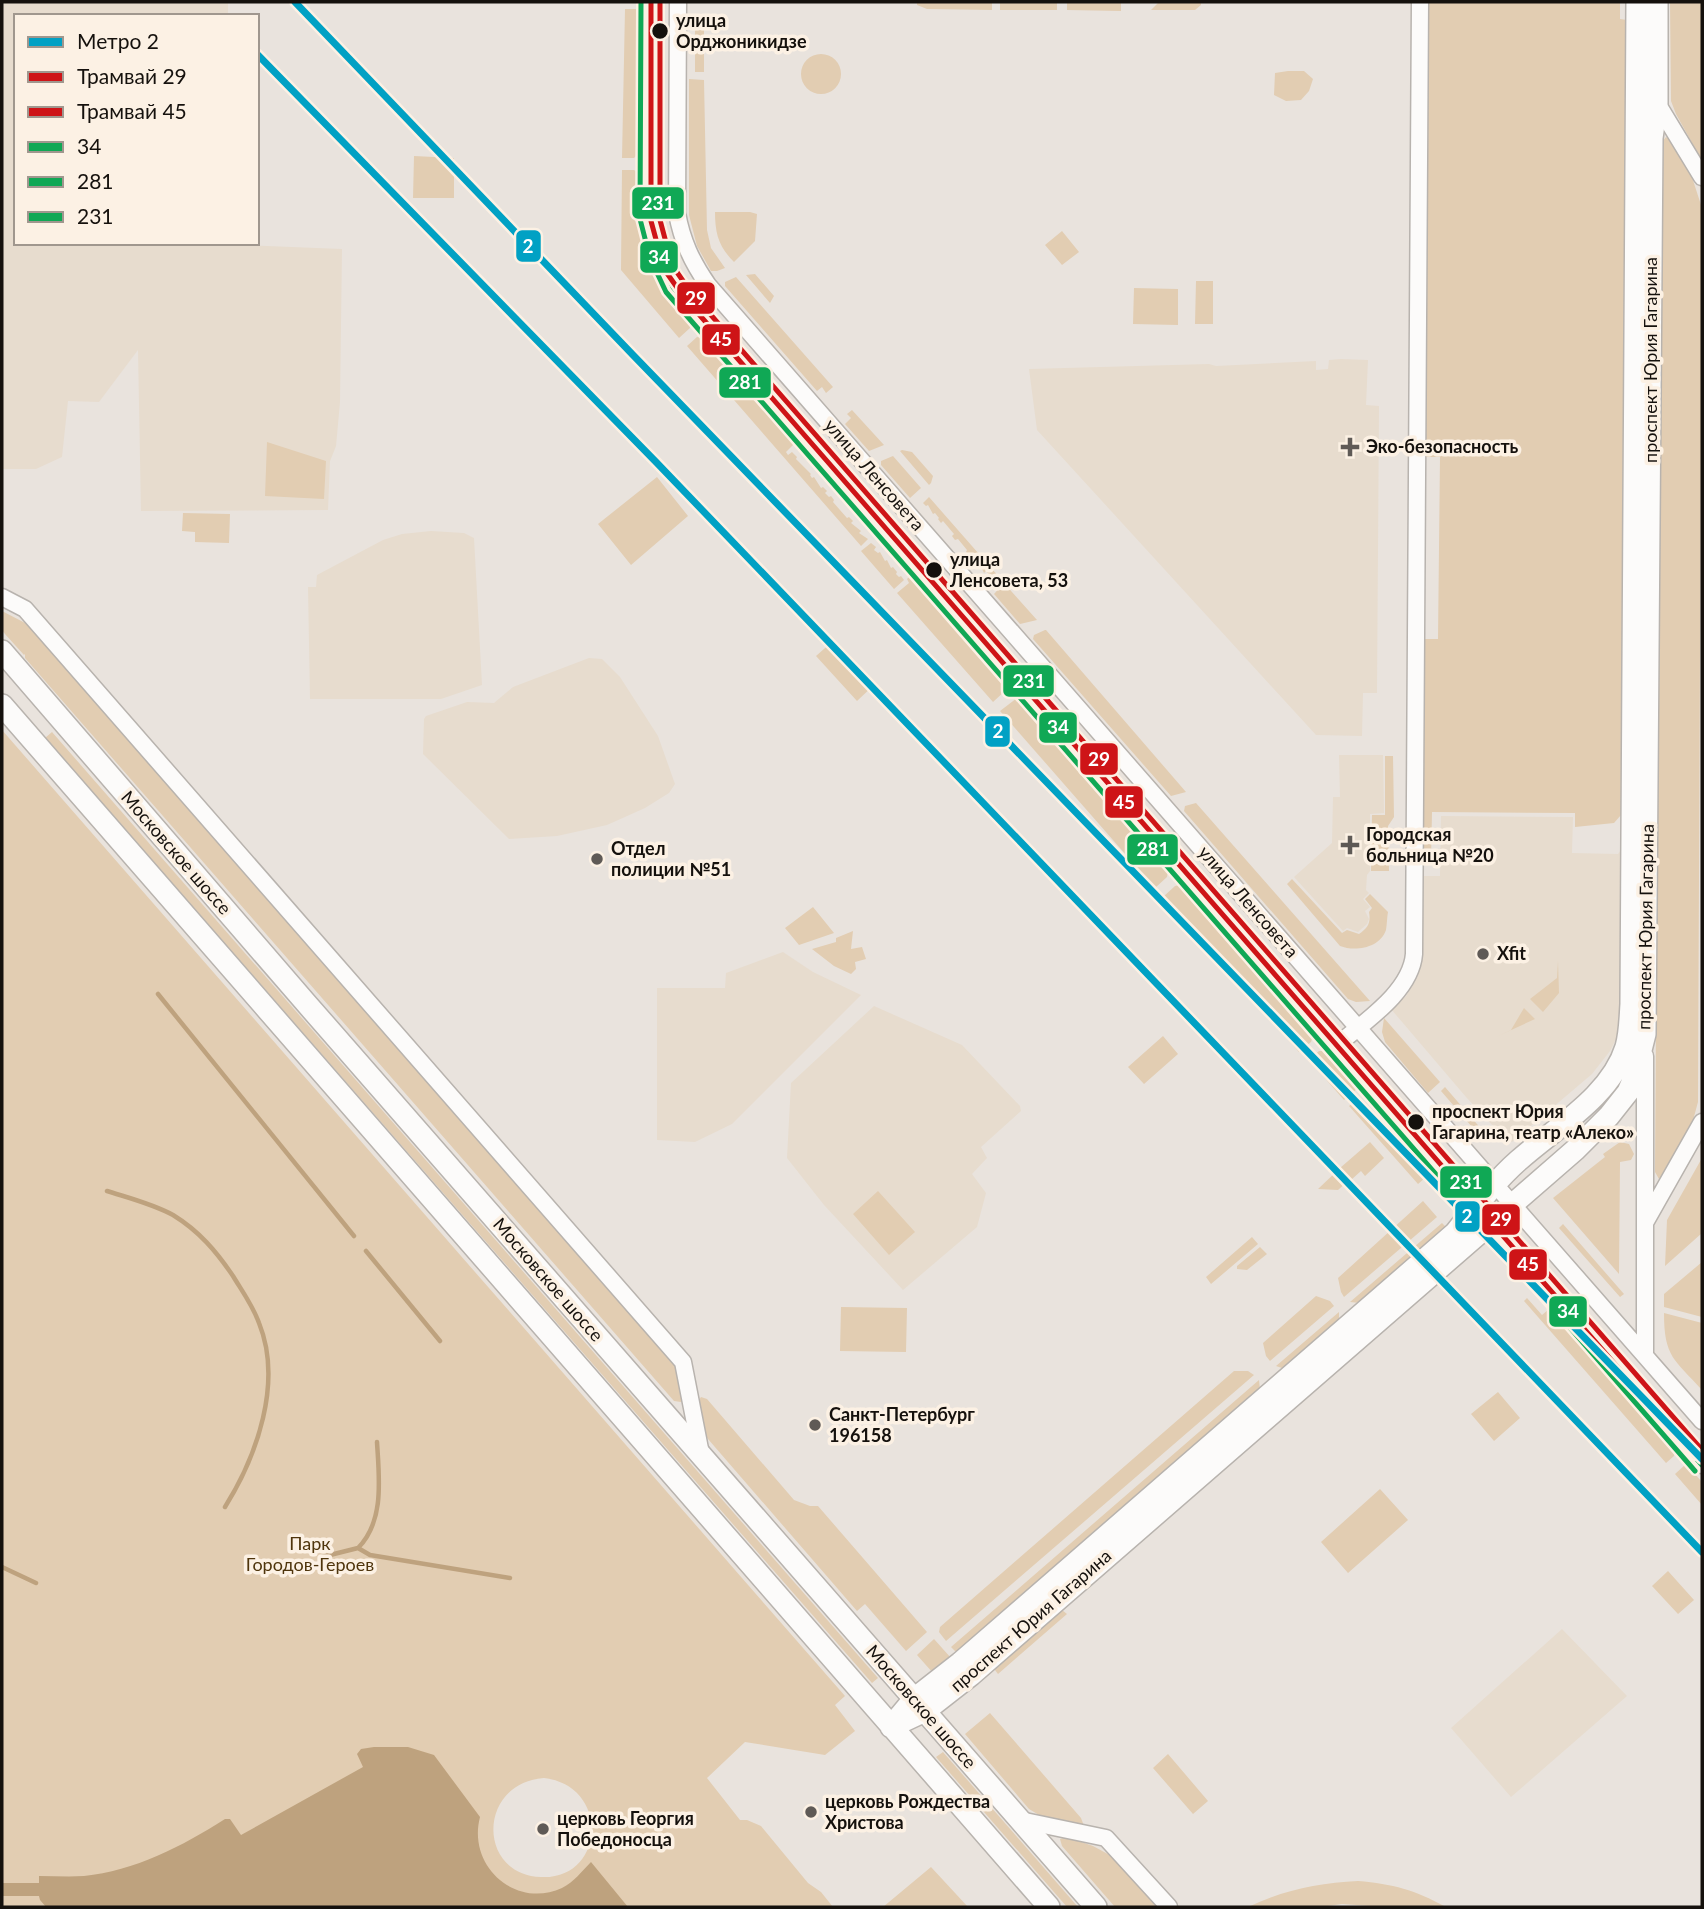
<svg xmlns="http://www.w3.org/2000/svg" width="1704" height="1909" font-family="Lato,sans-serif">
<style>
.built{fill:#e7dcce}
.green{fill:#e2cdb2;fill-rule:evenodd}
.water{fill:#bea27e}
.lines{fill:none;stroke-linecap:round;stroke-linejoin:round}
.stream{stroke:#bea27e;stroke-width:4.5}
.minor-casing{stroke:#b8b3ae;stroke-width:19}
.major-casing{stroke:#b8b3ae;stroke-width:24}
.minor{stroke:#fcfbfa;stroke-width:16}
.major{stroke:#fcfbfa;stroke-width:21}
.bus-1-casing{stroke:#fcf1e4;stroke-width:10}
.bus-2-casing{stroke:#fcf1e4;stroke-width:10}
.bus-3-casing{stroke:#fcf1e4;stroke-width:10}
.bus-1{stroke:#10a855;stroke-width:5}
.bus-2{stroke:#10a855;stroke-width:5}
.bus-3{stroke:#10a855;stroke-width:5}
.tram-1-casing{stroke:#fcf1e4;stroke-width:10}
.tram-2-casing{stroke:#fcf1e4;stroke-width:10}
.tram-1{stroke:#ce1417;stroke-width:5}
.tram-2{stroke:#ce1417;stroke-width:5}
.metro-1-casing{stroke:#fcf1e4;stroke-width:12}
.metro-1{stroke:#01a1c4;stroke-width:7}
.stop-dot{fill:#15110d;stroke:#fcf1e4;stroke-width:2.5}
.poi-dot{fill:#5f5a56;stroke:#fcf1e4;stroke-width:2.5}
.labels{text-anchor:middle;stroke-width:7;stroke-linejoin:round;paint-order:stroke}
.stop-label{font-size:18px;font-weight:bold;fill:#15110d;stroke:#fcf1e4;text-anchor:start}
.street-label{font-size:18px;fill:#15110d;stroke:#fcf1e4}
.poi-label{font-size:18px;font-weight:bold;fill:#15110d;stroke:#fcf1e4;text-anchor:start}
.park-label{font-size:18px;fill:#4f350c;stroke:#fcf1e4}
.line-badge{stroke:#fcf1e4;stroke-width:2.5}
.badge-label{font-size:19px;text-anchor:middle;font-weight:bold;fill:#fff}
</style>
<rect width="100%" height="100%" fill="#e9e3dd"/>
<!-- built -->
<path class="built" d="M2 2H228V16H16V243H239V245L342 249 340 402 336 446 330 461 328 510 141 511 138 350 99 402 68 401 62 457 36 469H2Z
M1341 359 1368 360 1366 405 1379 406 1377 693H1363L1362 736 1316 735 1037 430 1029 369 1209 364 1216 366 1316 361V370L1328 369 1329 360Z
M431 531 464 533 474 538 482 685 441 699H310L308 587H316L317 575 383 540 402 534Z
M589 658 602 659 620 677 658 736 675 784 669 793 645 808 607 825 557 836 509 839 423 754 424 719 426 716 467 702 494 703 513 687Z
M1339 755H1383L1384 813 1370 814V871L1367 875 1366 890 1369 893 1363 899 1370 907 1365 911 1369 919 1367 924 1358 932 1347 928 1343 931 1294 877 1332 843 1333 797H1340Z
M1441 816 1573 817 1572 853 1618 854 1621 850 1620 1014 1617 1037 1610 1051 1592 1074 1512 1142 1494 1127 1466 1097 1391 1009 1406 996 1418 975 1421 965 1423 876H1440Z
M783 952 813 972 861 995 732 1124 695 1142 657 1140V988H725L726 973Z
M874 1006 962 1045 1020 1106 1021 1111 981 1147 987 1158 972 1174 986 1193 977 1227 903 1290 824 1205 787 1158 791 1083Z
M1562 1629 1627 1696 1511 1797 1451 1728Z"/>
<!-- green -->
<path class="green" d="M917 2H992V10L927 9 917 5Z
M1000 2H1057V10H1000Z
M1067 2H1121V11L1067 10Z
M1159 2H1201V5L1195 10H1151Z
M1428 2H1620V19L1627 20 1621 815 1614 823 1575 827V813L1432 812 1431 860H1420L1422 639H1438L1440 457H1423Z
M1670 2H1702V161L1676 114 1671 101Z
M625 9H639L637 155 634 158H622Z
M704 16V72H695V17Z
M801 74a20 20 0 1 1 40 0a20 20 0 1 1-40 0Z
M1288 71H1304L1313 79 1309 91 1301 100 1286 101 1274 95 1275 73Z
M689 79 704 80 707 230 711 248 725 268 717 271H711L697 246 689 215Z
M1666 137 1670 139 1690 171 1702 208 1698 1102 1692 1124 1663 1176 1659 1179 1655 1172 1662 142Z
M414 156 454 158V198H413Z
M622 170H634L637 172C637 239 644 272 690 324V328L679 338 621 270Z
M715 212H750L757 214 755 241 734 262C719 247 715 234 715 212Z
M1062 231 1079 252 1062 265 1045 245Z
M755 274 774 296 770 303 746 275Z
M736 277 833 387 826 393 822 387 817 391 725 286V282Z
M1196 281H1213V324H1195Z
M1134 288 1178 289V325L1133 324Z
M697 337 702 338 794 444 786 452 788 455 792 452 797 457 796 459 811 474 810 475 812 478 814 477 821 488 823 487 827 491 825 493 829 497 831 496 834 500 833 502 847 518 849 517 853 521 851 523 861 531 859 533 868 539 861 546 687 346Z
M852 410 884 445 869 451 845 424 851 418 847 414Z
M267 442 326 461 324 499 265 496Z
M902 450 912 452 933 476 931 483 929 485 900 451Z
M893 456 921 488 910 498 881 465V461Z
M657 477 688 516 631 565 598 524Z
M929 497 1000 578 993 582 990 579 991 577 986 571 984 573 982 569 983 568 980 564 978 565 971 554 969 555 966 552 967 550 958 539 955 540 952 536 954 534 943 521 941 523 938 519 939 518 935 513 933 514 928 505 926 506 923 503Z
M183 513 230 514 229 543 195 542V532L182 531Z
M871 543 876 547 874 550 878 553 880 552 885 561 887 560 891 568 893 567 897 572 896 574 899 577 901 576 904 580 894 589 861 551Z
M909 577 1006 686V690L993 702 897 593 909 583 907 579Z
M1004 583 1037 620 1020 624 994 594Z
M2 611 29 625 675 1365 682 1396 681 1402 674 1401 25 658V654L24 655 5 634 2 630Z
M1045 630H1046L1186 792 1171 796 1033 639 1034 635Z
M833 641 874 685 857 701 816 656Z
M1017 698 1168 871 1167 877 1155 888 1000 711Z
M2 730 845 1696 835 1705 855 1731 825 1755 745 1742 707 1778 740 1820H747L761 1826 808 1883 821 1892 833 1907H2ZM544 1778C611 1786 605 1880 541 1877 477 1875 477 1783 544 1778Z
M52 732 878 1678 872 1683 45 738Z
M1385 756H1393L1394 817 1388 826 1389 871H1371L1372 815H1385Z
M1196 803 1370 1001 1356 1002 1348 999 1184 811 1185 806Z
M1292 879 1342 933 1347 930 1359 934C1368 928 1371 923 1369 912L1372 908 1365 899 1370 894 1388 912C1387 917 1387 924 1386 930 1380 948 1355 952 1340 946L1287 884Z
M1180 885 1313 1036 1311 1042 1299 1052 1163 897 1175 886Z
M813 907 834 933 799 945 785 928Z
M853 931 851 949 862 947 866 959 855 962 856 969 851 974 834 966 812 949 836 942V938Z
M1558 961 1559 993 1543 1012 1530 999 1557 978Z
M1524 1008 1535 1019 1496 1037 1511 1030Z
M1384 1018 1440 1082 1428 1093 1385 1042 1382 1032Z
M1163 1036 1178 1054 1144 1084 1128 1067Z
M1319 1051H1325L1358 1088 1344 1100 1309 1060Z
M1445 1087 1483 1131 1479 1135 1441 1091Z
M1357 1100 1425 1178 1418 1184 1349 1106Z
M1370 1142 1384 1158 1365 1176 1361 1171 1351 1180 1340 1168Z
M1620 1142 1629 1144 1634 1154 1631 1160 1620 1162 1619 1274 1553 1198 1605 1157 1603 1154Z
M1702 1158V1233L1665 1266 1667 1220Z
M1337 1171 1347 1182 1338 1190 1318 1189Z
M878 1191 915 1232 889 1255 853 1214Z
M1423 1201 1437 1217 1344 1297 1341 1292 1338 1278Z
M1442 1223 1447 1228 1360 1303 1350 1302Z
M1563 1224 1624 1294 1620 1297 1559 1228Z
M1252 1237 1258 1244 1211 1284 1206 1277Z
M1260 1247 1267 1254 1247 1270 1237 1269V1266Z
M1702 1262V1317L1664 1307V1294Z
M1316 1296 1330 1301 1334 1306 1270 1361 1266 1356 1263 1343Z
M1527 1298 1542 1315 1549 1309 1675 1451 1674 1456 1666 1463 1524 1301Z
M841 1307 907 1308 906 1352 840 1351Z
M1339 1312V1322L1285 1369 1276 1366Z
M1664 1313 1702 1323V1390C1674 1359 1664 1357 1664 1313Z
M1234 1371H1248L1254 1375 946 1641 939 1632 940 1627Z
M1259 1380 1260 1390 957 1653 951 1647Z
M1498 1392 1520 1418 1494 1441 1471 1414Z
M701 1397 707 1399 794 1500 810 1506H818L927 1632 906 1651 865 1604 857 1611 708 1439 704 1433 697 1403Z
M1686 1464 1702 1482V1505L1675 1474Z
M1380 1489 1408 1520 1348 1573 1321 1542Z
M1668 1571 1694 1600 1678 1614 1652 1586Z
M1062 1610 1067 1614 998 1674 992 1666Z
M934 1639 951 1658 933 1673 917 1655Z
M990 1713 1081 1818 1084 1826 1077 1827 1039 1815 1029 1809 965 1734Z
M943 1752 1078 1907H1067L936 1757Z
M1168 1754 1208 1801 1193 1814 1153 1768Z
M1067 1837 1093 1846 1117 1859 1160 1907H1115L1062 1846 1060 1839Z
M931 1867 968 1907H883Z
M1358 1881C1393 1884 1415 1890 1446 1907H1384L1342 1904 1321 1907H1248C1283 1890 1319 1883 1358 1881Z"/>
<!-- water -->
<path class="water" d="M374 1747H408L434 1755 480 1817C467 1867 516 1909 562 1888 574 1882 582 1871 591 1862L628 1907H46L40 1900 39 1896H2V1883H39V1876C54 1876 69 1877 84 1876 134 1871 183 1846 225 1819H230L241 1835 363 1767 357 1754 361 1749Z"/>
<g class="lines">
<!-- stream -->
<path class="stream" d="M158 994 354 1236
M107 1191C129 1198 153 1204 173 1215 199 1231 216 1251 233 1276 242 1291 253 1306 259 1323 283 1382 257 1456 225 1507
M366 1251 440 1341
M358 1548 370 1555 510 1578
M322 1557 358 1548C385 1521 379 1477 377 1442
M2 1567 36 1583"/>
<!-- minor casing -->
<g class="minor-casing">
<path id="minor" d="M650 2 649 218 658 255 673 287 1702 1465
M678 2 677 213C682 241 692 262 708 285L1702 1421
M1657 103 1702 177
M2 597 25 609 683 1362 701 1454
M1336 1046C1364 1022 1411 992 1414 954L1420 2
M1646 1221 1702 1122
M1645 1355V1056
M1020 1820 1106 1838 1169 1907"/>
</g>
<!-- major casing -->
<g class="major-casing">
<path id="major" d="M2 651 306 1003 1096 1907
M2 705 1049 1907
M894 1723 914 1699 960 1663 1455 1233C1475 1208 1495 1181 1519 1160 1556 1127 1611 1096 1626 1047 1630 1033 1630 1018 1631 1004L1637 2
M891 1727 925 1711 971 1675 1575 1150 1609 1116 1628 1092 1634 1078 1645 1034 1652 138 1657 103V2"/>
</g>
<!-- minor -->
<use href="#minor" class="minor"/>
<!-- major -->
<use href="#major" class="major"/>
<!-- bus-1 casing -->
<g class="bus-1-casing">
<path id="bus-1" d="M650 2 649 218 658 255 673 287 1702 1465"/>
</g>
<!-- bus-2 casing -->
<g class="bus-2-casing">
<path id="bus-2" d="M641 2 640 219 650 258 666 292 1695 1471"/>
</g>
<!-- bus-3 casing -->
<g class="bus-3-casing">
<path id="bus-3" d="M659 2 658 217 666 252 680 282 1702 1452"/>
</g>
<!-- bus-1 -->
<use href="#bus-1" class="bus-1"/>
<!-- bus-2 -->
<use href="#bus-2" class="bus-2"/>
<!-- bus-3 -->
<use href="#bus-3" class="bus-3"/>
<!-- tram-1 casing -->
<g class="tram-1-casing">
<path id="tram-1" d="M660 2V220L672 265 690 291 1702 1450"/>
</g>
<!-- tram-2 casing -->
<g class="tram-2-casing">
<path id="tram-2" d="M651 2V221L664 269 683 296 1695 1456"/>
</g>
<!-- tram-1 -->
<use href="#tram-1" class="tram-1"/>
<!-- tram-2 -->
<use href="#tram-2" class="tram-2"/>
<!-- metro-1 casing -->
<g class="metro-1-casing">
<path id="metro-1" d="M295 2 633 355 1702 1459
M257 54 657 463 1702 1552"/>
</g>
<!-- metro-1 -->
<use href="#metro-1" class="metro-1"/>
</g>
<!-- markers -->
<g class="stop-dot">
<circle cx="660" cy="31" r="9"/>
<circle cx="934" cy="570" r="9"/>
<circle cx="1416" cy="1122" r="9"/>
</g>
<g class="poi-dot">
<path d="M1346.5 436.5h7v7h7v7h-7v7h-7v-7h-7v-7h7z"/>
<path d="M1346.5 834.5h7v7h7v7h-7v7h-7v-7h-7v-7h7z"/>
<circle cx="597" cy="859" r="7"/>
<circle cx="1483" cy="954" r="7"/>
<circle cx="815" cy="1425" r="7"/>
<circle cx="811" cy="1812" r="7"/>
<circle cx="543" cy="1829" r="7"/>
</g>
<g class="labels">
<!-- stop labels -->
<g class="stop-label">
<text x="676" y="27">улица<tspan x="676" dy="21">Орджоникидзе</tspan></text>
<text x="950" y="566">улица<tspan x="950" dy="21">Ленсовета, 53</tspan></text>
<text x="1432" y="1118">проспект Юрия<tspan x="1432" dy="21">Гагарина, театр «Алеко»</tspan></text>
</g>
<!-- street labels -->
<g class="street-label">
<text transform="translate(1651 360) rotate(-90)" y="6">проспект Юрия Гагарина</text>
<text transform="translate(874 475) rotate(49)" y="6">улица Ленсовета</text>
<text transform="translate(176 853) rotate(49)" y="6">Московское шоссе</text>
<text transform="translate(1248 902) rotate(49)" y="6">улица Ленсовета</text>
<text transform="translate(1646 927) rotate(-89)" y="6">проспект Юрия Гагарина</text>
<text transform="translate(548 1280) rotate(49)" y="6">Московское шоссе</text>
<text transform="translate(1031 1621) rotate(-41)" y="6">проспект Юрия Гагарина</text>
<text transform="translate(921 1707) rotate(49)" y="6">Московское шоссе</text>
</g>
<!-- poi labels -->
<g class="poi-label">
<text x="1366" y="453">Эко-безопасность</text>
<text x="1366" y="841">Городская<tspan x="1366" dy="21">больница №20</tspan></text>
<text x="611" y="855">Отдел<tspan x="611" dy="21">полиции №51</tspan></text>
<text x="1497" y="960">Xfit</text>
<text x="829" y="1421">Санкт-Петербург<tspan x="829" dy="21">196158</tspan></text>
<text x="825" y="1808">церковь Рождества<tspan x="825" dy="21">Христова</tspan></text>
<text x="557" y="1825">церковь Георгия<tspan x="557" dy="21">Победоносца</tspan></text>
</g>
<!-- park labels -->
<g class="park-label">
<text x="310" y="1550">Парк<tspan x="310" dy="21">Городов-Героев</tspan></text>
</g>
</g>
<g class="line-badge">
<rect x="631" y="186" width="54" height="34" rx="7" fill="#10a855"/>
<rect x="515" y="229" width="27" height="34" rx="7" fill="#01a1c4"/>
<rect x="639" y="240" width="40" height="34" rx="7" fill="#10a855"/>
<rect x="676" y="281" width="40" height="34" rx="7" fill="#ce1417"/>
<rect x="701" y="323" width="40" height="33" rx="7" fill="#ce1417"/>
<rect x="718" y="366" width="54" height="33" rx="7" fill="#10a855"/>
<rect x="1002" y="664" width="53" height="34" rx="7" fill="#10a855"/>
<rect x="1038" y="711" width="40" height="33" rx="7" fill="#10a855"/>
<rect x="984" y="715" width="27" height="33" rx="7" fill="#01a1c4"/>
<rect x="1079" y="742" width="40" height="34" rx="7" fill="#ce1417"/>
<rect x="1104" y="785" width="40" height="34" rx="7" fill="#ce1417"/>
<rect x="1126" y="833" width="53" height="33" rx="7" fill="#10a855"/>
<rect x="1439" y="1165" width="54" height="34" rx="7" fill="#10a855"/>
<rect x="1454" y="1200" width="27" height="33" rx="7" fill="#01a1c4"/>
<rect x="1481" y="1203" width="40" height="33" rx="7" fill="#ce1417"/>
<rect x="1508" y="1248" width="40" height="33" rx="7" fill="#ce1417"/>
<rect x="1548" y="1295" width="40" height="33" rx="7" fill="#10a855"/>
</g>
<g class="badge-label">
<text x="658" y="210">231</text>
<text x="528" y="253">2</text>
<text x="659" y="264">34</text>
<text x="696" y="305">29</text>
<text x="721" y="346">45</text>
<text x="745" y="389">281</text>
<text x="1029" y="688">231</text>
<text x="1058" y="734">34</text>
<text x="998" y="738">2</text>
<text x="1099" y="766">29</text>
<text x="1124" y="809">45</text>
<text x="1153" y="856">281</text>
<text x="1466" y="1189">231</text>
<text x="1467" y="1223">2</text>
<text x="1501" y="1226">29</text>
<text x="1528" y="1271">45</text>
<text x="1568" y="1318">34</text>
</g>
<!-- border -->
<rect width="1704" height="1909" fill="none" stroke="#15110d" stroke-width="7"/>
<!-- legend -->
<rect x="14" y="14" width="245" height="231" fill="#fcf1e4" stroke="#a0978e" stroke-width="2"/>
<rect x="28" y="37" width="35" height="10" fill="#01a1c4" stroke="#a0978e" stroke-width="2"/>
<text x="77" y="49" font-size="21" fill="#15110d">Метро 2</text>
<rect x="28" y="72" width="35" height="10" fill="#ce1417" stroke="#a0978e" stroke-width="2"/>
<text x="77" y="84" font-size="21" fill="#15110d">Трамвай 29</text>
<rect x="28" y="107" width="35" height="10" fill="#ce1417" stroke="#a0978e" stroke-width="2"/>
<text x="77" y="119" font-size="21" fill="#15110d">Трамвай 45</text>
<rect x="28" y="142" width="35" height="10" fill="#10a855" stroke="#a0978e" stroke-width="2"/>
<text x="77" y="154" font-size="21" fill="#15110d">34</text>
<rect x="28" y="177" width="35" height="10" fill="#10a855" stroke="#a0978e" stroke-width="2"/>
<text x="77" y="189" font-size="21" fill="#15110d">281</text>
<rect x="28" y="212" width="35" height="10" fill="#10a855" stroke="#a0978e" stroke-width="2"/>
<text x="77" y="224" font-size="21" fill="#15110d">231</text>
</svg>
